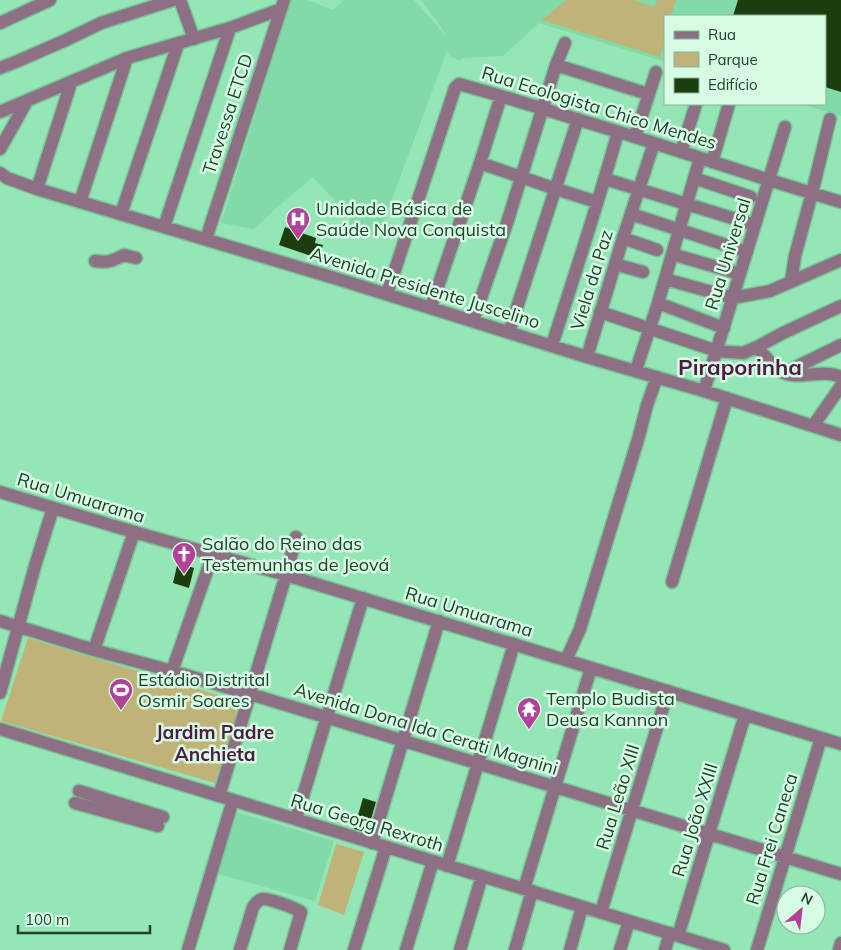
<svg xmlns="http://www.w3.org/2000/svg" width="841" height="950" font-family="Mulish,sans-serif">
<style>
.built{fill:#81daa8}
.green{fill:#c0b378}
.building{fill:#1c3d0d}
.lines{fill:none;stroke-linecap:round;stroke-linejoin:round}
.minor-casing{stroke:#7ac298;stroke-width:15}
.minor{stroke:#8d7084;stroke-width:12}
.labels{text-anchor:middle;stroke-width:5;stroke-linejoin:round;paint-order:stroke}
.street-label{font-size:18px;fill:#1f412e;stroke:#d6fde4}
.poi-label{font-size:18px;fill:#1f412e;stroke:#d6fde4;text-anchor:start}
.neighbourhood-label{font-size:19px;font-weight:bold;fill:#511a45;stroke:#d6fde4}
.district-label{font-size:22px;font-weight:bold;fill:#511a45;stroke:#d6fde4}
</style>
<rect width="100%" height="100%" fill="#94e6b6"/>
<!-- built -->
<path class="built" d="M291 0H308L333 10 344 0H414L447 37 438 22 421 0H841V116L801 104H825V16H665V62L539 23 503 56 463 58 459 61 450 56 447 51 378 237 349 228 350 217 313 177 273 211 254 229 221 223Z
M236 812 334 841 315 901 218 874Z"/>
<!-- green -->
<path class="green" d="M566 0H634L654 7 657 0H676L671 16H665V39L660 57 542 20Z
M28 638 241 702 215 783 1 721Z
M336 844 364 852 344 915 318 905Z"/>
<!-- building -->
<path class="building" d="M738 0H841V92L825 87V16H733Z
M285 227 316 238 315 243 323 245 320 255 314 257 279 245Z
M179 557 185 565 194 568 189 588 173 583Z
M363 798 376 802 369 826 362 831 354 829Z"/>
<g class="lines">
<!-- minor casing -->
<g class="minor-casing">
<path id="minor" d="M180 0 194 39
M0 23 50 0
M556 65 648 94
M0 68 18 61 66 40 101 23 173 0
M0 112 127 58 230 28 281 9
M635 137 656 72
M0 149 27 101
M681 152 696 104
M712 162 729 104
M480 163 556 189 597 202
M0 173 7 178 37 189 341 280 587 357 704 391 841 435
M694 178 751 197
M605 179 755 225
M37 189 71 83
M80 202 127 58
M121 214 178 44
M631 214 747 252
M164 227 230 28
M623 238 657 250
M206 239 284 0
M672 254 740 274
M95 261C108 263 112 261 124 255L136 258
M615 264 643 272
M665 279 733 298 770 291 841 260
M791 282 795 256 812 193 830 119
M387 294 455 88 459 84 501 96 635 137 769 180 841 202
M658 303 724 328
M431 307 480 163 501 96
M600 312 717 351 743 353 757 347C765 356 772 366 782 372 798 381 822 368 841 377
M473 321 507 223 556 65 565 43
M509 332 578 119
M552 345C575 274 598 204 618 132
M757 347 783 333 841 306
M587 357 623 238 654 143
M636 370 658 303 700 158
M784 373 841 345
M704 391 785 127
M813 426 841 386
M0 492 134 532 286 575 841 744
M672 582 727 398
M0 621 94 650 172 671 250 694 841 874
M94 650 134 532
M566 660 580 629 639 436 647 405 657 377
M172 671 213 554
M0 693 35 566 53 508
M0 729 724 950
M79 791 163 817
M219 796 286 575 296 537
M75 803 158 826
M296 819 363 598
M372 843 439 621
M447 866 514 644
M524 889 591 668
M601 912 668 691
M678 936 745 715
M188 950 233 800
M240 950 253 907C256 903 258 900 262 899 269 898 295 908 301 912L290 950
M354 950 386 847
M406 950 433 861
M460 950 482 876
M515 950 532 891
M570 950 582 907
M620 950 629 921
M665 950 670 933
M757 950 821 738
M839 950 841 943"/>
</g>
<!-- minor -->
<use href="#minor" class="minor"/>
</g>
<!-- icons -->
<defs>
<g id="hospital-pin" transform="scale(1.25)"><path d="M0 17L-7.5 6A9.5 9.5 0 1 1 7.5 6Z" fill="#b34099" stroke="#d6fde4"/><path d="M-5-5h3v3.5h4V-5h3V5h-3V1.5h-4V5h-3Z" fill="#fff"/></g>
<g id="church-pin" transform="scale(1.25)"><path d="M0 17L-7.5 6A9.5 9.5 0 1 1 7.5 6Z" fill="#b34099" stroke="#d6fde4"/><path d="M-1.2-6h2.4v3.5h3.3v2.4h-3.3V6h-2.4V-.1h-3.3v-2.4h3.3Z" fill="#fff"/></g>
<g id="stadium-pin" transform="scale(1.25)"><path d="M0 17L-7.5 6A9.5 9.5 0 1 1 7.5 6Z" fill="#b34099" stroke="#d6fde4"/><path d="M0-5a6.5 5 0 1 0 0 10a6.5 5 0 1 0 0-10ZM-3.5-1.8h7v3.6h-7Z" fill="#fff"/></g>
<g id="temple-pin" transform="scale(1.25)"><path d="M0 17L-7.5 6A9.5 9.5 0 1 1 7.5 6Z" fill="#b34099" stroke="#d6fde4"/><path d="M0-6L5-2H3V0L6.5 2.5H4V6H1.5V3h-3V6H-4V2.5H-6.5L-3 0V-2H-5Z" fill="#fff"/></g>
</defs>
<g fill-rule="evenodd">
<use href="#hospital-pin" x="298" y="219"/>
<use href="#church-pin" x="184" y="554"/>
<use href="#stadium-pin" x="121" y="690"/>
<use href="#temple-pin" x="529" y="709"/>
</g>
<g class="labels">
<!-- street labels -->
<g class="street-label">
<text transform="translate(599 108) rotate(17)" y="6">Rua Ecologista Chico Mendes</text>
<text transform="translate(228 114) rotate(-72)" y="6">Travessa ETCD</text>
<text transform="translate(728 254) rotate(-73)" y="6">Rua Universal</text>
<text transform="translate(592 280) rotate(-73)" y="6">Viela da Paz</text>
<text transform="translate(425 288) rotate(17)" y="6">Avenida Presidente Juscelino</text>
<text transform="translate(81 498) rotate(17)" y="6">Rua Umuarama</text>
<text transform="translate(469 612) rotate(17)" y="6">Rua Umuarama</text>
<text transform="translate(426 729) rotate(17)" y="6">Avenida Dona Ida Cerati Magnini</text>
<text transform="translate(618 797) rotate(-73)" y="6">Rua Leão XIII</text>
<text transform="translate(695 820) rotate(-73)" y="6">Rua João XXIII</text>
<text transform="translate(367 823) rotate(17)" y="6">Rua Georg Rexroth</text>
<text transform="translate(772 839) rotate(-73)" y="6">Rua Frei Caneca</text>
</g>
<!-- poi labels -->
<g class="poi-label">
<text x="316" y="215">Unidade Básica de<tspan x="316" dy="21">Saúde Nova Conquista</tspan></text>
<text x="202" y="550">Salão do Reino das<tspan x="202" dy="21">Testemunhas de Jeová</tspan></text>
<text x="138" y="686">Estádio Distrital<tspan x="138" dy="21">Osmir Soares</tspan></text>
<text x="546" y="705">Templo Budista<tspan x="546" dy="21">Deusa Kannon</tspan></text>
</g>
<!-- neighbourhood labels -->
<g class="neighbourhood-label">
<text x="215" y="739">Jardim Padre<tspan x="215" dy="22">Anchieta</tspan></text>
</g>
<!-- district labels -->
<g class="district-label">
<text x="740" y="375">Piraporinha</text>
</g>
</g>
<!-- legend -->
<rect x="664" y="15" width="162" height="90" fill="#d6fde4" stroke="#8db29b"/>
<rect x="674" y="31" width="25" height="8" fill="#8d7084" stroke="#8db29b"/>
<text x="708" y="40" font-size="15" fill="#1f412e">Rua</text>
<rect x="674" y="52" width="25" height="15" fill="#c0b378" stroke="#8db29b"/>
<text x="708" y="65" font-size="15" fill="#1f412e">Parque</text>
<rect x="674" y="78" width="25" height="15" fill="#1c3d0d" stroke="#8db29b"/>
<text x="708" y="90" font-size="15" fill="#1f412e">Edifício</text>
<!-- north arrow -->
<g transform="translate(801 910) rotate(28)"><circle r="24" fill="#d6fde4" stroke="#8db29b"/>
<path d="M0-4L9 19L0 12L-9 19Z" fill="#b34099"/>
<text y="-8" font-size="14" font-weight="bold" text-anchor="middle" fill="#1f412e">N</text>
</g>
<!-- scale -->
<path d="M18 925v8h132v-8" fill="none" stroke="#1f412e" stroke-width="2.5"/>
<text x="25" y="925" font-size="15" fill="#1f412e" stroke="#d6fde4" stroke-width="4" paint-order="stroke">100 m</text>
</svg>
